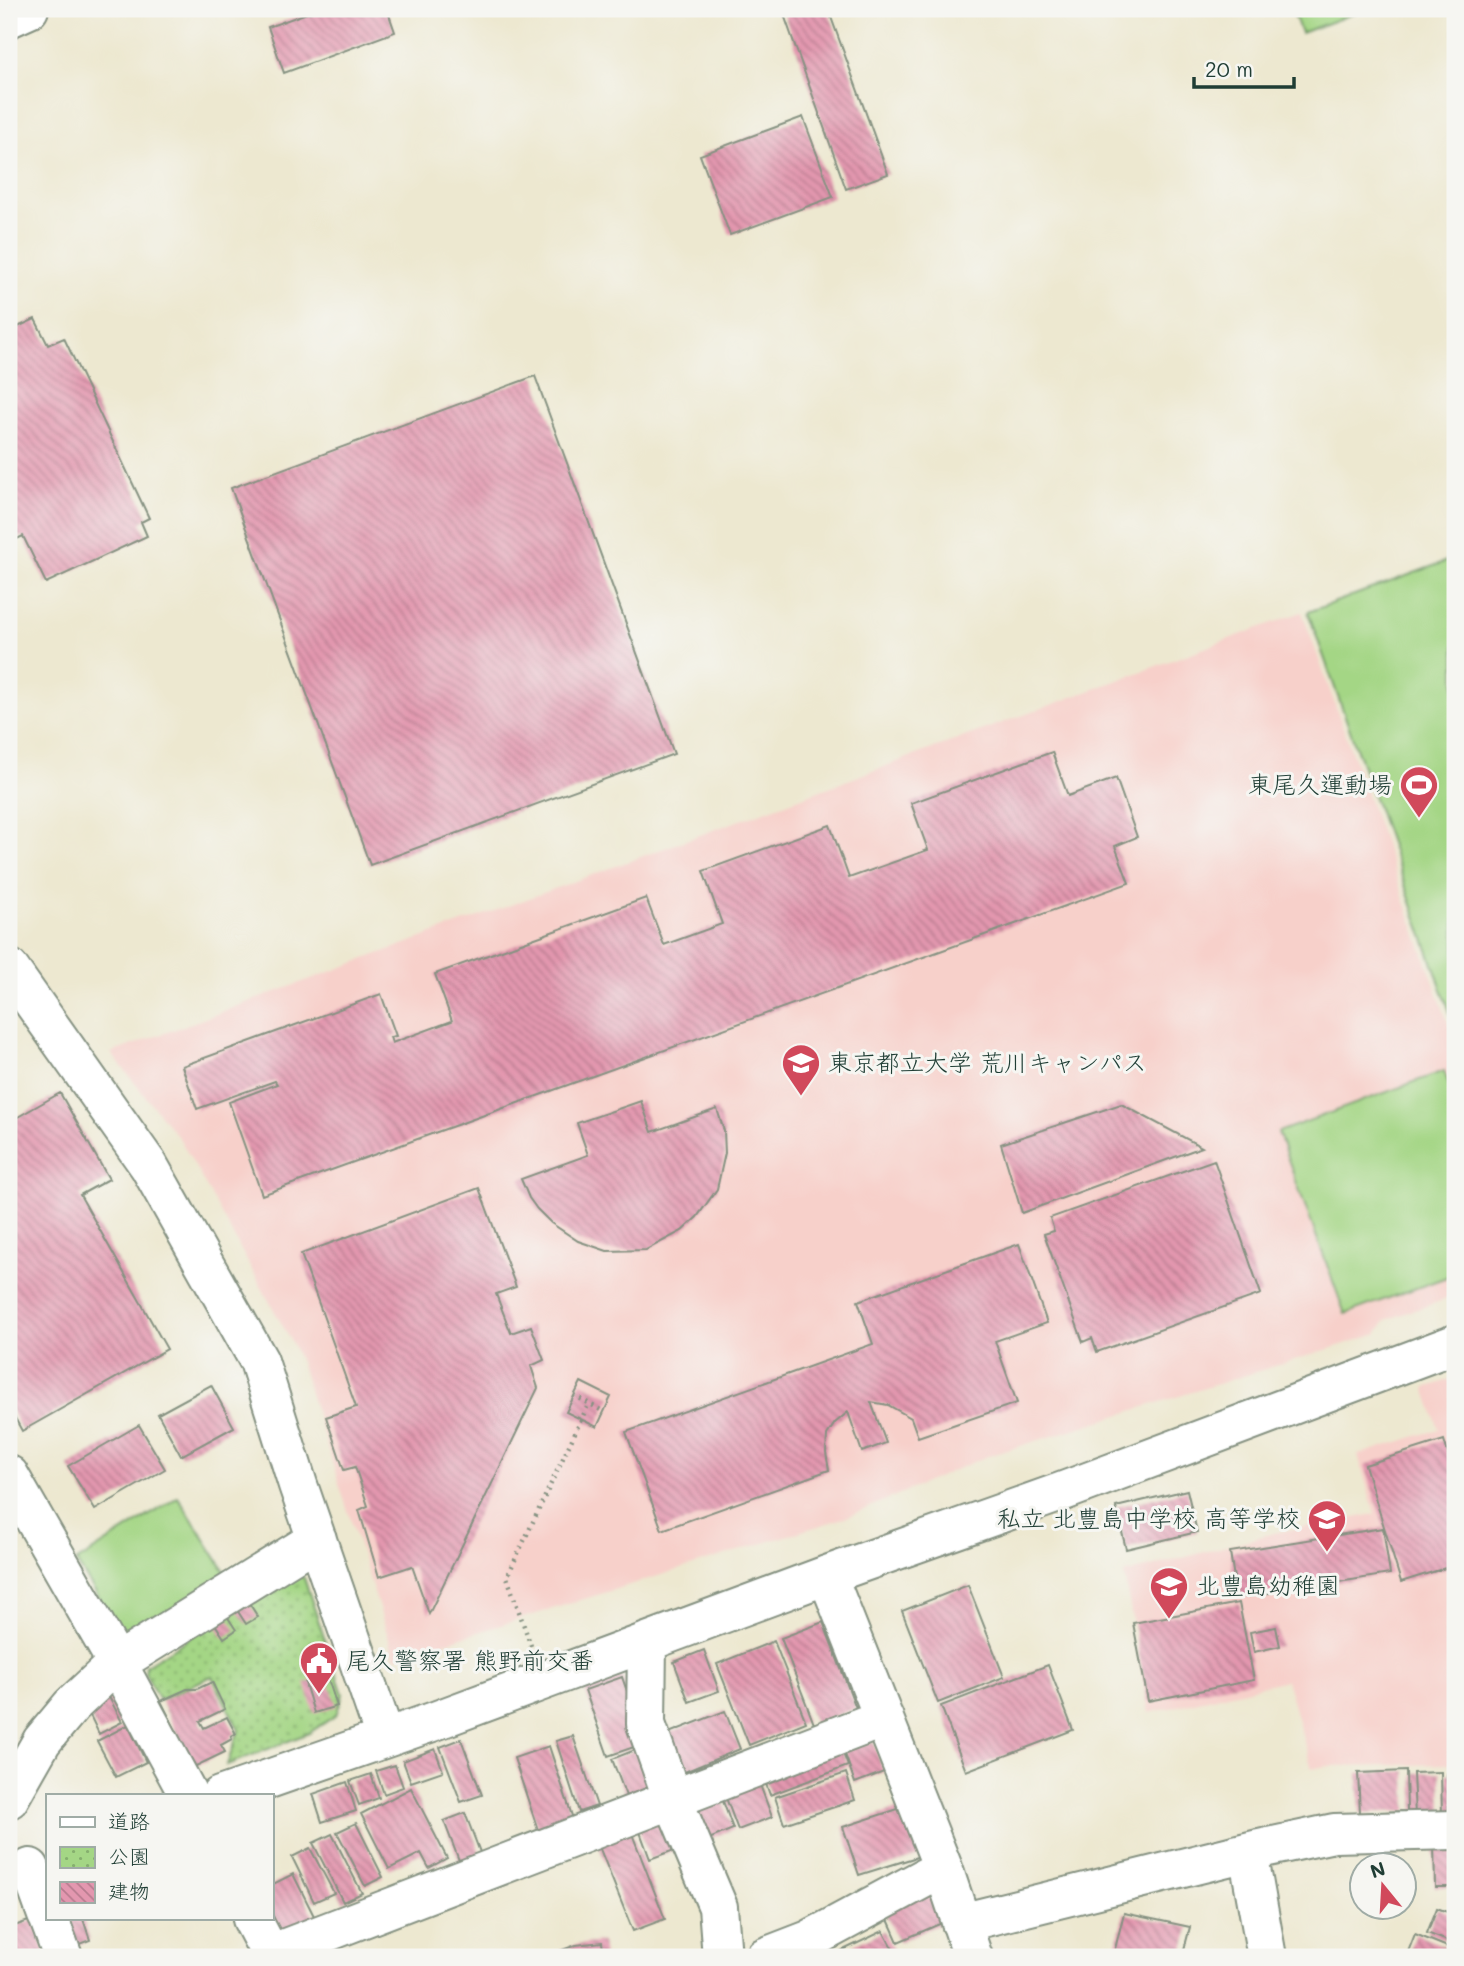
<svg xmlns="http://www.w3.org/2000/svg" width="1464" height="1966" font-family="Mali,'Klee One',sans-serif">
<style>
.built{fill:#f7d0ca}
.park{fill:url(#park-dots);stroke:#628a5c;stroke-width:2}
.garden{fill:#a4d685;stroke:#628a5c;stroke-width:2}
.building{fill:url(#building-back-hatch)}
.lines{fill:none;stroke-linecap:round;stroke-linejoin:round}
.minor-casing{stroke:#869282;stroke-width:42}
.path{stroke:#869282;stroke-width:4.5;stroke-dasharray:2 5;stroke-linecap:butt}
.minor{stroke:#fff;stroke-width:38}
.labels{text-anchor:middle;stroke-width:6;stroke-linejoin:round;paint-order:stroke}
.poi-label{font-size:24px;fill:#1f3d34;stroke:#f6f6f2;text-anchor:start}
</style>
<defs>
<pattern id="park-dots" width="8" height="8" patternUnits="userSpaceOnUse" patternTransform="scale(1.75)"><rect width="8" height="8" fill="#a4d685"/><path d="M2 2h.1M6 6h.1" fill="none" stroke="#85af6e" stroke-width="1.8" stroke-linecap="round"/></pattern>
<pattern id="building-back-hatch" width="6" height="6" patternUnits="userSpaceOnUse" patternTransform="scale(1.75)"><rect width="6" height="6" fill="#e397af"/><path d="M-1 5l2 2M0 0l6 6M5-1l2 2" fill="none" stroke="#b77c8f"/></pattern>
</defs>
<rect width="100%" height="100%" fill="#f6f6f2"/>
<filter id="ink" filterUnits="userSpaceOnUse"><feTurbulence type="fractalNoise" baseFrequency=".0143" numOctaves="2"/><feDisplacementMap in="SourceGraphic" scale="14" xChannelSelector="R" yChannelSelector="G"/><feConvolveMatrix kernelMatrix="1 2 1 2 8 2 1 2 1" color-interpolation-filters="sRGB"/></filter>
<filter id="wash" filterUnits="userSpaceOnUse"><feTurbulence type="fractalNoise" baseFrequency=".00686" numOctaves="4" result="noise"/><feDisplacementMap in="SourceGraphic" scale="28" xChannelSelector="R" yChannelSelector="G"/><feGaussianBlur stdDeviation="1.57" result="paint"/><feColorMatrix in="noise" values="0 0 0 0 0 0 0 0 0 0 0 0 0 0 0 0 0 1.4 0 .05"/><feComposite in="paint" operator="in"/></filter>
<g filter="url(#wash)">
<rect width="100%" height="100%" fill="#ede8d0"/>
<!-- built -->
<path class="built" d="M1302 612 1455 1042V1296L1386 1320 1377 1334 985 1457 847 1517 395 1658 300 1362 291 1341 181 1141 111 1053Z
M1455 1378V1764L1326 1766 1312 1769 1286 1680 1149 1713 1124 1574 1274 1533 1375 1514 1358 1455 1439 1429 1425 1388Z"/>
<!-- park -->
<path class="park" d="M295 1573 304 1578 343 1694 336 1715 309 1733 227 1765 239 1730 212 1676 159 1700 145 1673 146 1665Z"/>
<!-- garden -->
<path class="garden" d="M1292 9H1366L1301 33Z
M1455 558V1026L1308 612Z
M1444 1071 1455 1101V1274L1345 1314 1278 1132Z
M178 1497 228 1576 126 1640 76 1562Z"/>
<g id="blocks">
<!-- building -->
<path class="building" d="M318 9H387L395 32 284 73 268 27Z
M782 9H828L888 174 846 189Z
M803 117 833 197 730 235 700 155Z
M35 319 48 345 64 338 149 518 141 522 147 536 46 583 23 536 17 539 9 522V331Z
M535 376 674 754 370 865 231 488Z
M1052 752 1068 796 1116 778 1137 837 1115 846 1129 883 262 1195 229 1102 277 1084 275 1081 197 1109 182 1066 381 994 396 1036 390 1037 392 1043 452 1021 435 974 646 898 664 945 722 924 703 871 830 825 849 878 928 850 911 803Z
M60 1093 109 1179 80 1195 167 1349 22 1431 9 1407V1122Z
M641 1101 652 1132 717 1109 724 1131 725 1153 717 1189 697 1217 682 1231 646 1250 607 1251 578 1241 551 1223 537 1209 529 1198 521 1179 588 1155 577 1123Z
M1121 1104 1202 1147 1022 1213 1001 1144Z
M1214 1160 1261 1294 1097 1352 1092 1338 1083 1342 1044 1234 1054 1231 1050 1218Z
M479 1188 516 1287 496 1294 511 1333 531 1326 544 1360 531 1366 538 1388 429 1614 412 1566 379 1577 359 1510 368 1506 355 1467 344 1470 326 1417 356 1407 301 1254Z
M1019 1244 1047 1323 995 1341 1017 1403 918 1437 911 1418 888 1405 871 1402 886 1443 862 1452 848 1412 835 1423 827 1435 826 1453 829 1470 662 1530 626 1432 873 1344 858 1301Z
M581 1382 611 1397 597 1427 566 1412Z
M211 1385 234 1427 181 1456 158 1414Z
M139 1425 165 1469 95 1510 68 1466Z
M1444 1440 1455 1477V1565L1401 1582 1365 1465Z
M1187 1490 1197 1532 1126 1549 1116 1507Z
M1383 1528 1390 1574 1237 1598 1230 1552Z
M968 1585 1004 1677 938 1703 902 1611Z
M249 1603 258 1617 246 1624 237 1610Z
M1239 1603 1254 1680 1148 1701 1133 1623Z
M227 1616 236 1630 224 1638 215 1624Z
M823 1622 856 1708 814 1724 781 1638Z
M1276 1627 1280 1646 1254 1652 1250 1632Z
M774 1641 806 1722 749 1745 717 1664Z
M704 1650 719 1691 689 1702 674 1662Z
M1048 1665 1073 1730 966 1771 941 1706Z
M327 1676 337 1706 314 1713 305 1683Z
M622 1677 631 1703 626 1704 640 1745 608 1756 585 1690Z
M212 1682 225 1709 200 1721 204 1728 227 1717 236 1734 231 1736 232 1739 221 1745 225 1752 194 1767 161 1701 187 1689H197Z
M108 1695 122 1722 99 1734 86 1707Z
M725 1711 740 1749 682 1773 666 1734Z
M128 1725 146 1762 116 1777 97 1741Z
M573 1736 597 1806 579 1812 556 1741Z
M461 1739 482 1795 461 1802 440 1747Z
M838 1741 848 1766 770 1795 761 1770Z
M873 1741 884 1772 855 1783 844 1751Z
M549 1746 573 1819 538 1830 514 1758Z
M640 1748 653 1786 626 1796 612 1759Z
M435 1749 443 1771 411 1782 403 1761Z
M395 1765 403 1787 384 1794 376 1771Z
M1406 1771 1407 1811 1360 1813 1358 1773Z
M1441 1772 1442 1815 1415 1816 1413 1773Z
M846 1773 855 1800 784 1824 775 1797Z
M1455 1773V1816H1449L1447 1774Z
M371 1774 379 1798 359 1805 350 1781Z
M756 1774 772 1817 738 1830 722 1787Z
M347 1782 356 1811 322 1822 313 1794Z
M411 1788 447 1858 429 1868 421 1853 389 1869 361 1814Z
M719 1790 733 1829 702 1842 687 1803Z
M904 1807 920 1856 859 1875 843 1827Z
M666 1809 680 1848 650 1859 636 1821Z
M465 1813 481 1855 460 1863 444 1821Z
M356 1823 383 1877 365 1886 337 1832Z
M629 1826 665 1919 633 1931 596 1839Z
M332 1834 362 1893 343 1902 313 1843Z
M1434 1843H1455V1887H1435Z
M310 1848 334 1893 314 1902 292 1857Z
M293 1874 317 1922 280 1941 271 1919V1885Z
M933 1884 949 1920 898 1942 882 1906Z
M1437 1908 1455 1915V1944L1427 1933Z
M1124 1913 1190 1927 1182 1957H1113Z
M34 1919 47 1957H9V1928Z
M56 1919H83L90 1940 66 1949Z
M883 1931 897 1957H844L841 1951Z
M1415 1934 1455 1950V1957H1406Z
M602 1942 604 1957H543L576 1945Z"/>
</g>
</g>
<g filter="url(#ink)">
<use href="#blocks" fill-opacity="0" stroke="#869282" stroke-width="2"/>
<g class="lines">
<!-- minor casing -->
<g class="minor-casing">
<path id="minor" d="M9 18 29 9
M9 968 149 1166 259 1361 298 1485 385 1737
M9 1475 117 1663 189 1796
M827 1575 943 1868 973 1957
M647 1642 646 1724 673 1800 718 1907 722 1957
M220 1796 432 1722 827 1575 1061 1492 1455 1344
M9 1799 42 1741 72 1705 117 1663 317 1539
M1248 1852 1267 1957
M30 1868 47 1915
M49 1919 63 1957
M252 1919 272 1957
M961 1923 1259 1849 1334 1833 1455 1830
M270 1954 884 1718
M765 1957 809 1940 943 1868"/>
</g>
<!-- path -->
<path class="path" d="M574 1395 604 1412
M531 1646 507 1577 589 1403"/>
<!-- minor -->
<use href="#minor" class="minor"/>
</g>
</g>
<!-- icons -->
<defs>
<g id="stadium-pin" transform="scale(2.0125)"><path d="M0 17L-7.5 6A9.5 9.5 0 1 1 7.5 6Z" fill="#d1495b" stroke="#f6f6f2"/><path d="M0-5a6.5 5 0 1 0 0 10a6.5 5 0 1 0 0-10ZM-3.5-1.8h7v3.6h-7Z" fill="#fff"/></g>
<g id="university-pin" transform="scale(2.0125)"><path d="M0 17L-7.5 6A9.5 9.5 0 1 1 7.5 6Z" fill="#d1495b" stroke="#f6f6f2"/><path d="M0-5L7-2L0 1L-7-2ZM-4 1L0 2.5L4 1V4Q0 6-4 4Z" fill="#fff"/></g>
<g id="school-pin" transform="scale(2.0125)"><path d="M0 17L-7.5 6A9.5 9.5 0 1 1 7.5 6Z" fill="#d1495b" stroke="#f6f6f2"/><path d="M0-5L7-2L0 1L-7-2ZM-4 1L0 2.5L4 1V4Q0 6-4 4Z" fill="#fff"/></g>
<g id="civic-pin" transform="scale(2.0125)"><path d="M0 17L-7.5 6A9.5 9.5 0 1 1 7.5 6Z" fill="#d1495b" stroke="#f6f6f2"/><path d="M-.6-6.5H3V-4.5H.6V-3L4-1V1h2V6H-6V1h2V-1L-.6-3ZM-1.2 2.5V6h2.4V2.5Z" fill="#fff"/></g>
</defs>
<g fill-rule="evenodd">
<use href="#stadium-pin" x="1419" y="785"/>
<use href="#university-pin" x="801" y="1063"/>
<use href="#school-pin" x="1327" y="1519"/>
<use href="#school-pin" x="1169" y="1586"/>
<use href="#civic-pin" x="319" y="1661"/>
</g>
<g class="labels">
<!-- poi labels -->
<g class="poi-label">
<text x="1392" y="793" text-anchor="end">東尾久運動場</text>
<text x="828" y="1071">東京都立大学 荒川キャンパス</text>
<text x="1300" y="1527" text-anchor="end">私立 北豊島中学校 高等学校</text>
<text x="1196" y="1594">北豊島幼稚園</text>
<text x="346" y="1669">尾久警察署 熊野前交番</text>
</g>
</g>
<!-- margin -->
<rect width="1464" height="1966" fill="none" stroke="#f6f6f2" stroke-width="35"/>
<!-- legend -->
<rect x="46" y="1794" width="228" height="126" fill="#f6f6f2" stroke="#a0aca6" stroke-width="2"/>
<rect x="60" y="1817" width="35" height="10" fill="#ffffff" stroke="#a0aca6" stroke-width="2"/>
<text x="108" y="1829" font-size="21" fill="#1f3d34">道路</text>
<rect x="60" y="1847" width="35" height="21" fill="url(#park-dots)" stroke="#a0aca6" stroke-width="2"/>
<text x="108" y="1864" font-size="21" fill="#1f3d34">公園</text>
<rect x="60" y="1882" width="35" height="21" fill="url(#building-back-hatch)" stroke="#a0aca6" stroke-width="2"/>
<text x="108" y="1899" font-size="21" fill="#1f3d34">建物</text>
<!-- north arrow -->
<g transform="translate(1383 1886) rotate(342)"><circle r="33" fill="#f6f6f2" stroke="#a0aca6" stroke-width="2"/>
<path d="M0-5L12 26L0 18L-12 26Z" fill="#d1495b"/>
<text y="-10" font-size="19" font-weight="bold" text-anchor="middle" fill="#1f3d34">N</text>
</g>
<!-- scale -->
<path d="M1194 77v10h100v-10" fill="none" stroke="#1f3d34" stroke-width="3.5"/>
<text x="1205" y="77" font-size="21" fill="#1f3d34" stroke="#f6f6f2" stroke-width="5" paint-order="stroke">20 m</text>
</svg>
